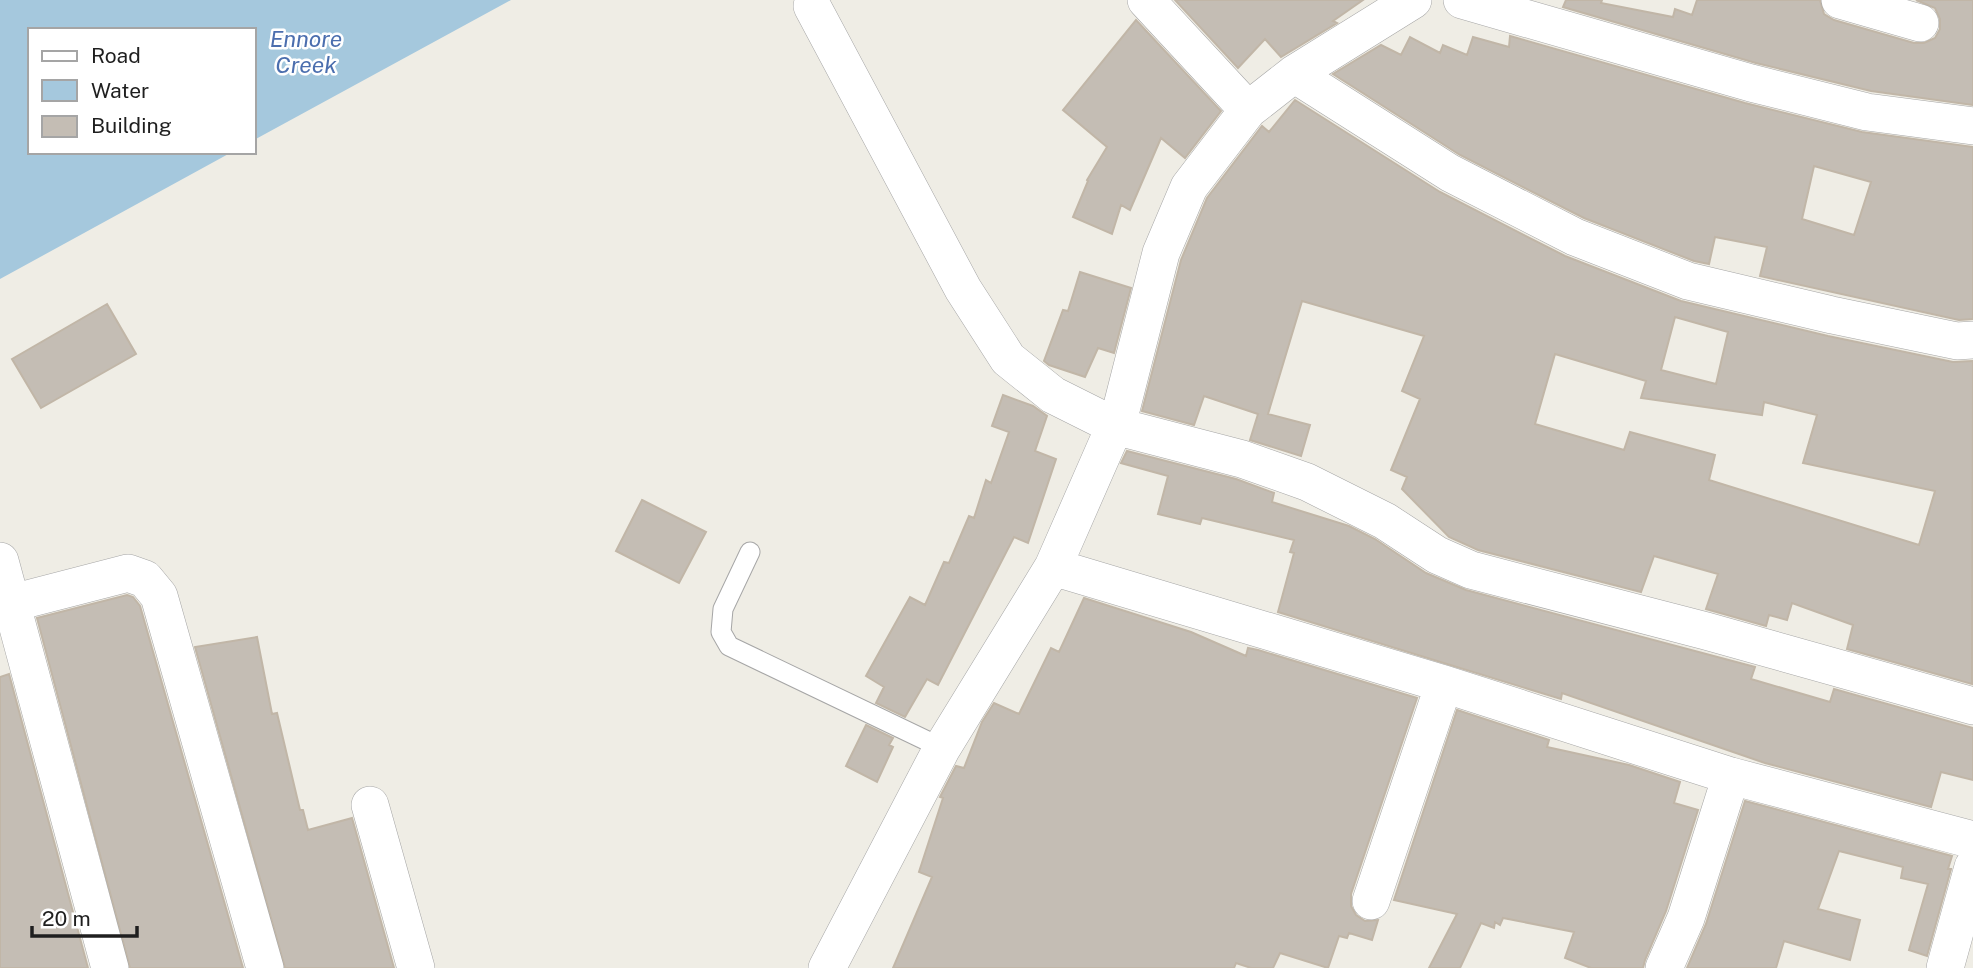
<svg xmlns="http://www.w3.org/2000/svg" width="1973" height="968" font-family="'Public Sans',sans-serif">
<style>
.water{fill:#a5c8dd}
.building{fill:#c4bdb4;stroke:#c1b6a7;stroke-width:2;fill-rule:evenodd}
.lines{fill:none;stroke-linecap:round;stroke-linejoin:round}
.service-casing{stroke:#a6a6a6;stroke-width:21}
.minor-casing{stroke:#a6a6a6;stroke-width:38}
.service{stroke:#fff;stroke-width:19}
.minor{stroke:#fff;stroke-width:37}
.labels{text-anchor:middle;stroke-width:5;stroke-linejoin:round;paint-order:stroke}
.water-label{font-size:23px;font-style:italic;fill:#4b6eae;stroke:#fff}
</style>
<rect width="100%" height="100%" fill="#efede5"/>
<!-- water -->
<path class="water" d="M0 0H511L254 140V30H30V152H232L0 279Z"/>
<!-- building -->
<path class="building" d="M1175 0H1363L1333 21 1337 23 1281 57 1265 39 1238 68Z
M1566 0H1602L1601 3 1673 17 1675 9 1692 15 1697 0H1820L1824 14 1834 20 1914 43H1924L1935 38 1940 29V19L1935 8 1916 0H1973V105L1871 91 1756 63 1563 7Z
M1136 20 1221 111 1185 158 1161 138 1130 210 1121 205 1112 234 1073 217 1088 181 1087 180 1107 147 1063 110Z
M1510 36 1745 103 1862 132 1973 147V319L1959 320 1760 276 1767 247 1715 237 1709 264 1694 261 1584 218 1460 155 1333 74 1381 45 1401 55 1410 37 1440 53 1443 45 1467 55 1473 37 1509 47ZM1814 166 1871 182 1854 235 1802 219Z
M1295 100 1440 192 1565 256 1681 301 1828 336 1953 362 1973 361 1972 684 1847 649 1853 625 1792 603 1787 620 1769 615 1766 626 1706 609 1718 574 1654 556 1641 592 1478 550 1449 537 1402 489 1407 477 1391 470 1420 399 1402 391 1424 336 1302 301 1268 414 1310 425 1301 456 1250 440 1258 414 1204 396 1194 425 1142 411 1181 260 1207 198 1262 126 1269 132ZM1675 317 1728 332 1716 384 1661 370ZM1555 354 1646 381 1641 398 1762 415 1764 402 1817 415 1803 463 1935 491 1919 545 1709 480 1715 455 1630 432 1624 450 1535 424Z
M1080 272 1131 288 1114 353 1098 348 1085 377 1049 365 1044 361 1063 310 1068 311Z
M107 304 136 354 41 408 12 359Z
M1003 395 1033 406 1047 416 1035 451 1056 459 1028 543 1014 537 938 685 927 679 905 717 876 703 884 687 866 676 910 597 925 605 944 562 949 563 969 516 974 518 986 480 991 483 1009 432 992 426Z
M1127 451 1236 479 1274 493 1272 502 1349 526 1375 539 1426 573 1466 590 1755 667 1751 679 1830 702 1834 689 1973 728V780L1941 772 1931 807 1765 763 1562 693 1561 699 1278 612 1294 553 1290 552 1294 540 1202 518 1200 524 1158 514 1168 476 1121 463Z
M642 500 706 532 679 583 616 551Z
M127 595 133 597 140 606 243 968H130L37 618Z
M1084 598 1191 632 1246 656 1248 648 1258 650 1417 698 1351 894V906L1356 915 1365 921 1378 920 1372 940 1349 933 1347 938 1339 936 1328 968 1280 953 1273 968H1251L1236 963 1234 968H893L932 877 919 872 943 798 940 797 956 766 964 768 982 722 994 703 1019 714 1051 648 1059 652Z
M257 637 272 714 277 713 300 810H303L308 830 352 818 394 968H285L195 647Z
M9 674 88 968H0V677Z
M1457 710 1549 740 1547 747 1629 765 1680 782 1674 803 1698 810 1666 911 1645 960 1643 968H1591L1565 958 1574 932 1503 918 1500 925 1495 922 1494 928 1481 923 1460 968H1429L1457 914 1394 900Z
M866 725 893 738 889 745 893 747 877 782 846 766Z
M1745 801 1952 856 1948 869H1951L1927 956 1909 950 1928 884 1901 878 1903 867 1839 851 1818 909 1860 920 1850 960 1784 941 1776 968H1687L1706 924Z"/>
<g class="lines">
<!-- service casing -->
<g class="service-casing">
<path id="service" d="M750 552 723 609 721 632 729 646 942 748"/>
</g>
<!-- minor casing -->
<g class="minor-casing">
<path id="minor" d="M1146 0 1248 110
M1462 0 1751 83 1867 112 1973 126
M1840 0 1920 23
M812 6 963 289 1008 359 1053 395 1115 426 1242 459 1307 482 1385 521 1437 555 1471 570 1706 631 1973 706
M1294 74 1450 173 1575 237 1688 281 1832 315 1957 341 1973 340
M0 561 110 968
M1053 567 1444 684 1731 776 1973 840
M0 606 128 573 145 579 159 596 265 968
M370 805 416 968
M1371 901 1444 684
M827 968 942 748 1053 567 1120 414 1161 253 1189 187 1248 110 1294 74 1413 0
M1664 968 1686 918 1731 776
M1945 968 1973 867"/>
</g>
<!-- service -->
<use href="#service" class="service"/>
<!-- minor -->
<use href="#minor" class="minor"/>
</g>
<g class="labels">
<!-- water labels -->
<g class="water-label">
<text x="306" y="47">Ennore<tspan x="306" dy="26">Creek</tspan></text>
</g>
</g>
<!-- legend -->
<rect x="28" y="28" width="228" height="126" fill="#ffffff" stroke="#a5a5a5" stroke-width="2"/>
<rect x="42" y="51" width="35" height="10" fill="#ffffff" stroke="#a5a5a5" stroke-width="2"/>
<text x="91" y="63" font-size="21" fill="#1f1f1f">Road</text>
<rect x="42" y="80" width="35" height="21" fill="#a5c8dd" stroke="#a5a5a5" stroke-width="2"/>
<text x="91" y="98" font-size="21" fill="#1f1f1f">Water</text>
<rect x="42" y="116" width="35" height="21" fill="#c4bdb4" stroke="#a5a5a5" stroke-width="2"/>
<text x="91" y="133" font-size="21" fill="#1f1f1f">Building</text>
<!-- scale -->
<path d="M32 926v10h105v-10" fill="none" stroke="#1f1f1f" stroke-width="3.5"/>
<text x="42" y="926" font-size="21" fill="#1f1f1f" stroke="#ffffff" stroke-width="5" paint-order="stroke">20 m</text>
</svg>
